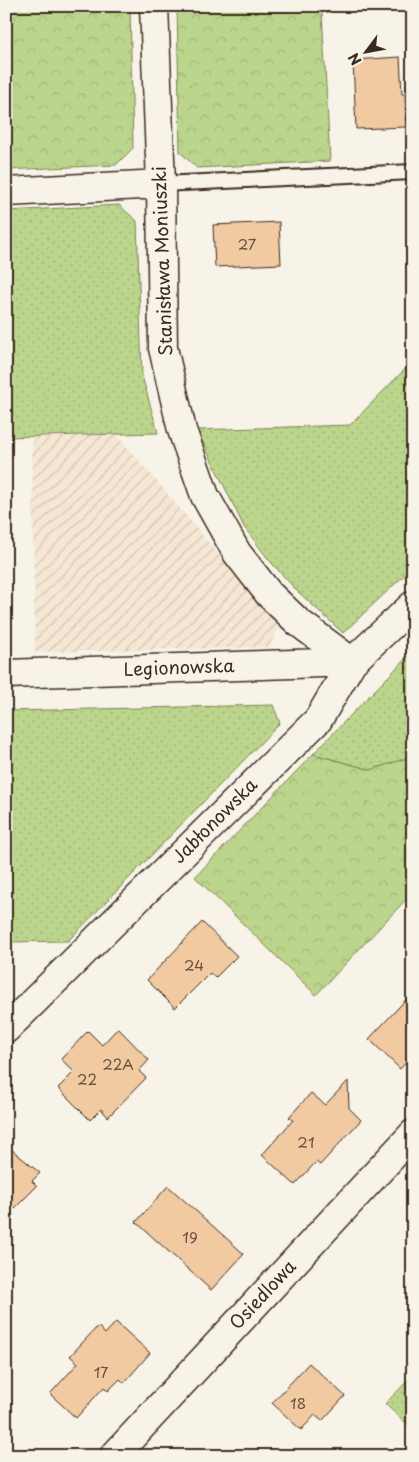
<svg xmlns="http://www.w3.org/2000/svg" width="419" height="1462" font-family="'Playpen Sans',sans-serif">
<style>
.industrial{fill:url(#industrial-furrows)}
.grass{fill:url(#grass-dots);stroke:#7c8055}
.forest{fill:url(#forest-crowns);stroke:#7c8055}
.building{fill:#f1caa1;stroke:#3b2a1e}
.lines{fill:none;stroke-linecap:round;stroke-linejoin:round}
.service-casing{stroke:#3b2a1e;stroke-width:18}
.minor-casing{stroke:#3b2a1e;stroke-width:31}
.service{stroke:#f7f3e8;stroke-width:14}
.minor{stroke:#f7f3e8;stroke-width:28}
.labels{text-anchor:middle;stroke-width:5;stroke-linejoin:round;paint-order:stroke}
.number-label{font-size:15px;fill:#68523f}
.street-label{font-size:18px;fill:#3b2a1e;stroke:#f7f3e8}
</style>
<defs>
<pattern id="industrial-furrows" width="10" height="10" patternUnits="userSpaceOnUse" patternTransform="scale(1.25)"><rect width="10" height="10" fill="#f5e7d3"/><path d="M-1 1l2-2M0 10L10 0M9 11l2-2" fill="none" stroke="#d3c6b5"/></pattern>
<pattern id="grass-dots" width="8" height="8" patternUnits="userSpaceOnUse" patternTransform="scale(1.25)"><rect width="8" height="8" fill="#bcd58c"/><path d="M2 2h.1M6 6h.1" fill="none" stroke="#a2b778" stroke-width="1.8" stroke-linecap="round"/></pattern>
<pattern id="forest-crowns" width="20" height="18" patternUnits="userSpaceOnUse" patternTransform="scale(1.25)"><rect width="20" height="18" fill="#bcd58c"/><path d="M2 6a3 3 0 1 1 6 0M12 15a3 3 0 1 1 6 0" fill="none" stroke="#a2b778"/></pattern>
</defs>
<rect width="100%" height="100%" fill="#f7f3e8"/>
<filter id="ink" filterUnits="userSpaceOnUse"><feTurbulence type="fractalNoise" baseFrequency=".02" numOctaves="2"/><feDisplacementMap in="SourceGraphic" scale="10" xChannelSelector="R" yChannelSelector="G"/><feConvolveMatrix kernelMatrix="1 2 1 2 8 2 1 2 1" color-interpolation-filters="sRGB"/></filter>
<g filter="url(#ink)">
<!-- industrial -->
<path class="industrial" d="M117 435 280 626 269 647 35 652 32 437Z"/>
<!-- grass -->
<path class="grass" d="M119 205 137 221 142 376 158 433 7 437 6 211Z
M413 361V567L343 633 296 590 269 560 244 527 197 430 350 425Z
M413 651V756L371 770 313 754Z
M273 705 280 723 68 941 6 942V711Z
M413 1375V1429L385 1404Z"/>
<!-- forest -->
<path class="forest" d="M6 6H130L133 148 116 165 6 170Z
M177 6H331V10L322 11 330 161 197 168 180 152Z
M313 754 371 770 413 756V892L316 995 195 877Z"/>
<!-- building -->
<path class="building" d="M400 57 402 94H405L406 127 356 129 353 60Z
M279 222 281 264 215 267 213 225Z
M202 922 237 956 215 978 210 973 175 1008 147 980Z
M413 992V1055L400 1069 369 1039Z
M118 1028 149 1060 139 1071 146 1078 108 1117 101 1109 90 1120 58 1088 74 1072 61 1059 88 1031 102 1045Z
M348 1081 349 1108 361 1120 320 1165 316 1162 295 1185 262 1155 293 1120 289 1117 311 1093 325 1105Z
M6 1145 40 1173 32 1181 37 1186 6 1217Z
M168 1186 244 1254 211 1290 136 1222Z
M116 1322 150 1353 124 1383 120 1379 108 1391 104 1387 76 1418 50 1394 78 1363 70 1356 98 1326 105 1334Z
M309 1363 345 1396 322 1421 315 1415 301 1430 272 1403Z"/>
<g class="lines">
<!-- service casing -->
<g class="service-casing">
<path id="service" d="M161 184 413 172"/>
</g>
<!-- minor casing -->
<g class="minor-casing">
<path id="minor" d="M154 6 161 184 163 348 182 430 205 496 237 553 269 594 298 622 352 662
M6 192 161 184
M6 674 352 662
M6 1029 318 720 352 662 413 605
M114 1456 413 1134"/>
</g>
<!-- service -->
<use href="#service" class="service"/>
<!-- minor -->
<use href="#minor" class="minor"/>
</g>
</g>
<g class="labels">
<!-- number labels -->
<g class="number-label">
<text x="247" y="250">27</text>
<text x="194" y="971">24</text>
<text x="118" y="1070">22A</text>
<text x="87" y="1085">22</text>
<text x="306" y="1148">21</text>
<text x="190" y="1243">19</text>
<text x="101" y="1378">17</text>
<text x="298" y="1409">18</text>
</g>
<!-- street labels -->
<g class="street-label">
<text transform="translate(163 261) rotate(-92)" y="6">Stanisława Moniuszki</text>
<text transform="translate(179 668) rotate(-2)" y="6">Legionowska</text>
<text transform="translate(215 821) rotate(-45)" y="6">Jabłonowska</text>
<text transform="translate(263 1295) rotate(-47)" y="6">Osiedlowa</text>
</g>
</g>
<!-- margin -->
<rect width="419" height="1462" fill="none" stroke="#f7f3e8" stroke-width="25"/>
<rect x="12" y="12" width="394" height="1437" fill="none" stroke="#3b2a1e" stroke-width="2" filter="url(#ink)"/>
<!-- north arrow -->
<g transform="translate(366 52) rotate(238)" stroke="#f7f3e8" stroke-width="4" paint-order="stroke">
<path d="M0-4L9 19L0 12L-9 19Z" fill="#3b2a1e"/>
<text y="-8" font-size="14" font-weight="bold" text-anchor="middle" fill="#3b2a1e">N</text>
</g>
</svg>
